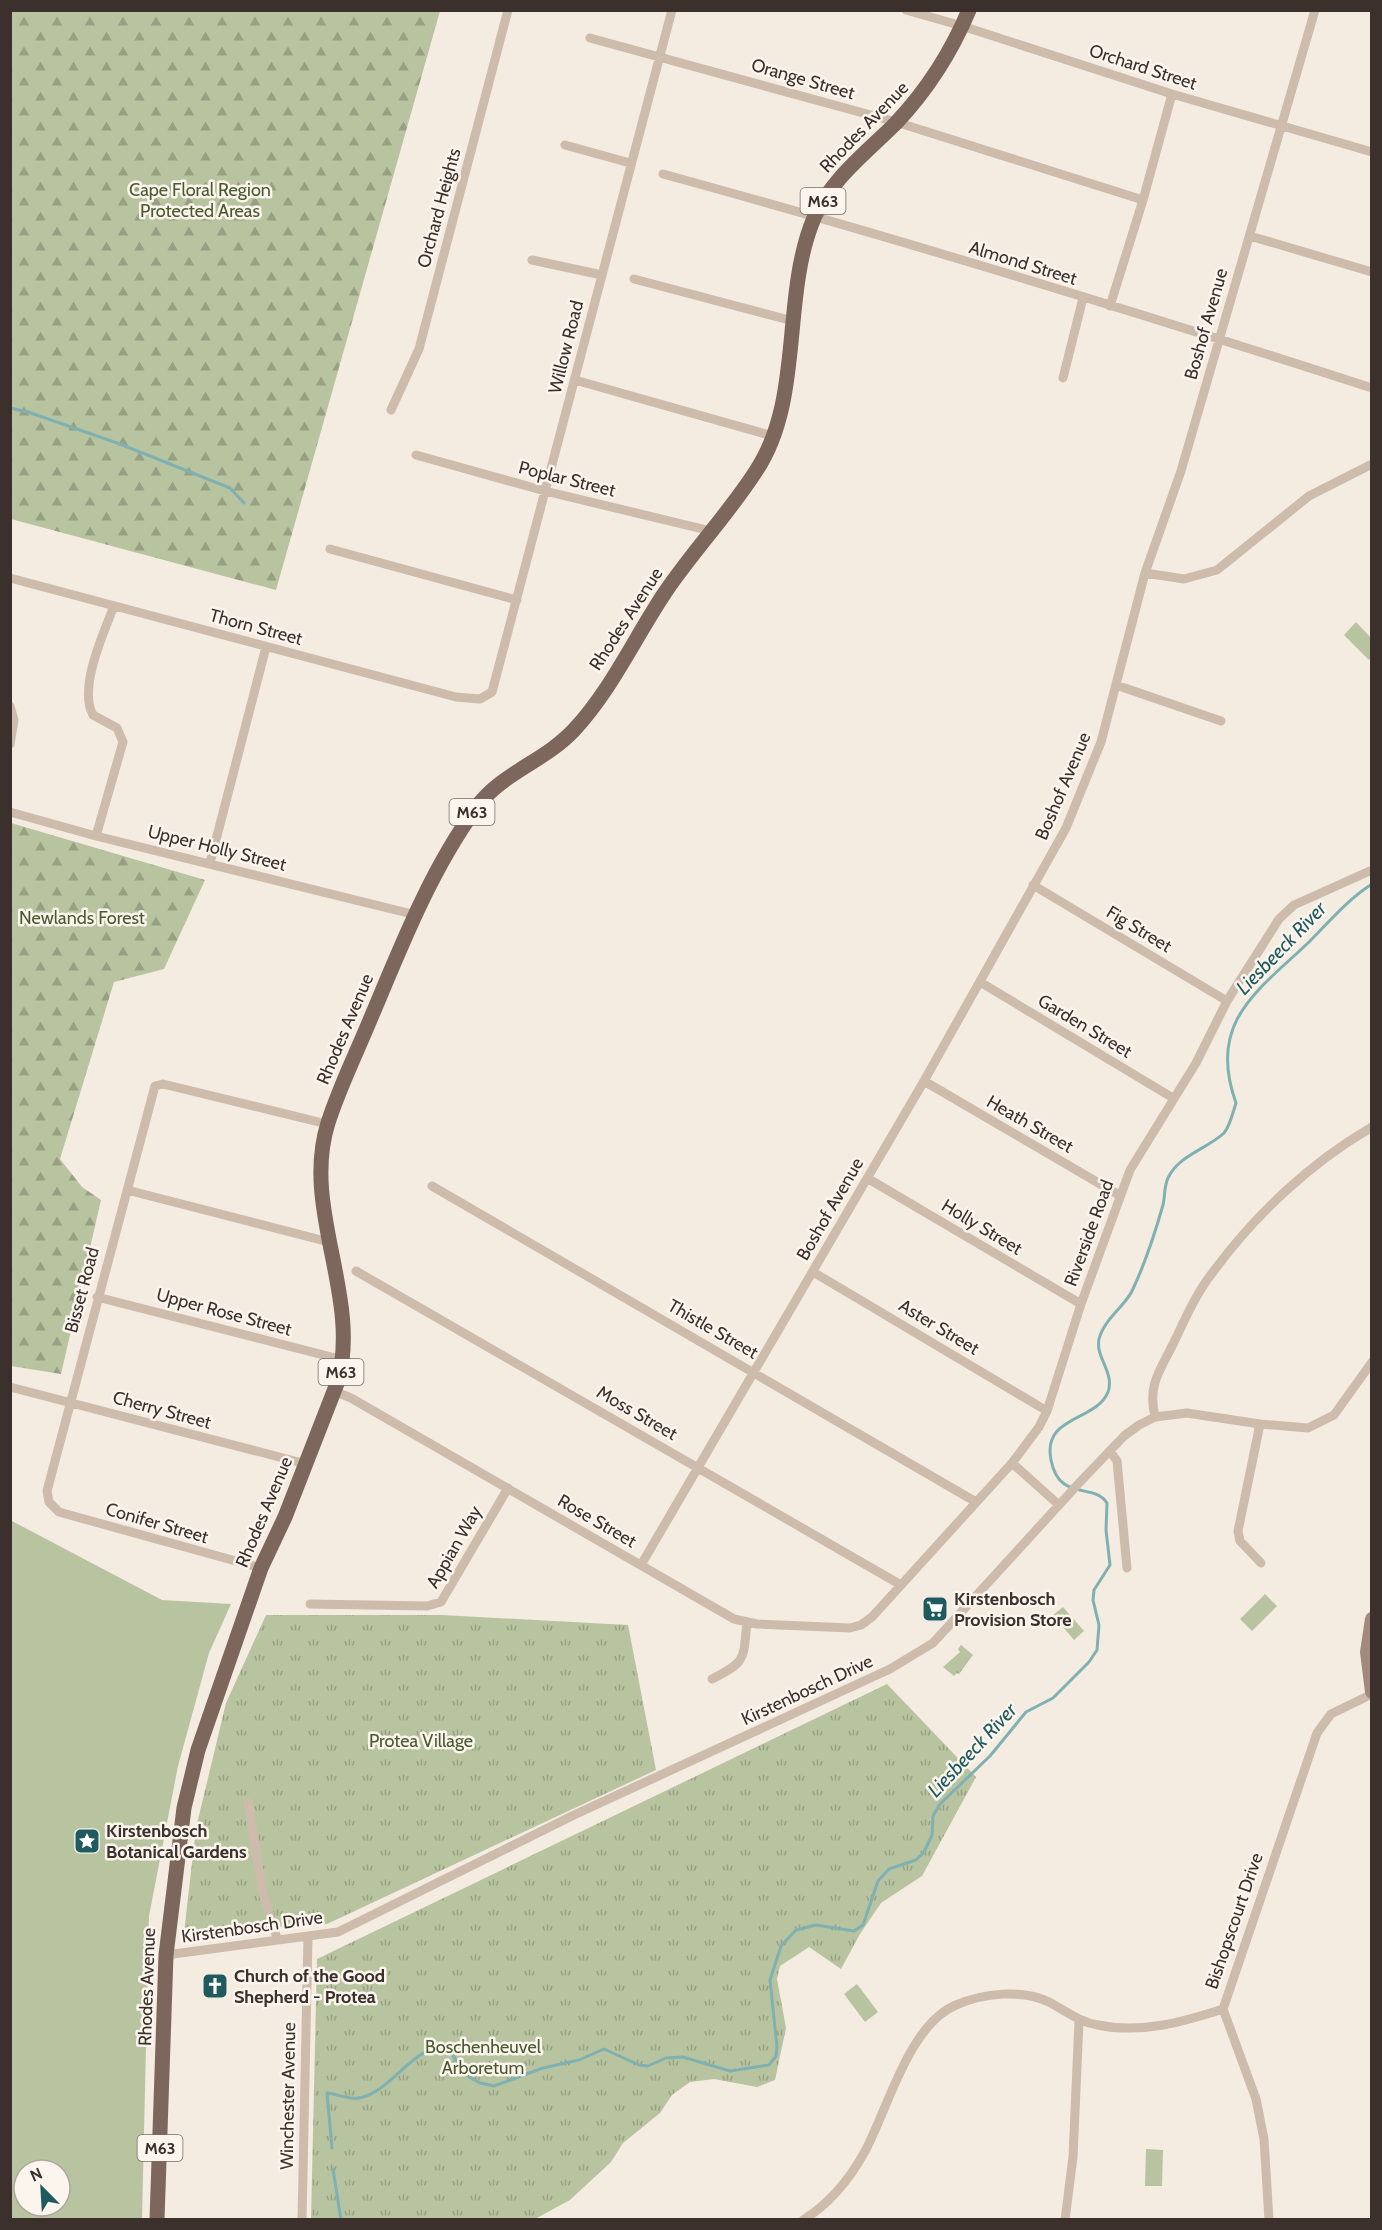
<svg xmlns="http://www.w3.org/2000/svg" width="1382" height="2230" font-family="Cabin,sans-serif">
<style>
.grass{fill:url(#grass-tufts)}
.forest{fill:url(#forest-firs)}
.garden{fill:#b8c4a0;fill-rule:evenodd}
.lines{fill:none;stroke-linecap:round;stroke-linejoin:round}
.stream{stroke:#7fb0b2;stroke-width:3}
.street{stroke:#cdbbac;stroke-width:9}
.secondary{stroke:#a18a7d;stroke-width:14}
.primary{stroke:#7d675c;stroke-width:15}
.labels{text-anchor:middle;stroke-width:5;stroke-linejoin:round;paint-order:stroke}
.shield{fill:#fbf5ee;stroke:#756b66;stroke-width:1.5}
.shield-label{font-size:16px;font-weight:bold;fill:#3b302b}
.street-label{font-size:18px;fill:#3b302b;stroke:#fbf5ee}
.park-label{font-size:18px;fill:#4a5a2e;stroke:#fbf5ee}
.poi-label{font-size:18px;font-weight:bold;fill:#3b302b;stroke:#fbf5ee;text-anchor:start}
.water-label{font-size:20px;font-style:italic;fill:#1f5a5e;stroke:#fbf5ee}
</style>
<defs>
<pattern id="grass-tufts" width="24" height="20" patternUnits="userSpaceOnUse" patternTransform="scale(1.5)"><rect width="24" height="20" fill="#b8c4a0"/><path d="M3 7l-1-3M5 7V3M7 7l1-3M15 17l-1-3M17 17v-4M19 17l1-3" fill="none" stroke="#97a083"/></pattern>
<pattern id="forest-firs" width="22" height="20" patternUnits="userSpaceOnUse" patternTransform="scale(1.5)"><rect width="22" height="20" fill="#b8c4a0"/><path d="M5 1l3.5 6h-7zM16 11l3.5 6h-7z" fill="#97a083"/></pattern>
</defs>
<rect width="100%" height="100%" fill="#f4ebe1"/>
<!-- grass -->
<path class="grass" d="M266 1615H442L628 1625 656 1770 327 1924 184 1933 196 1828 226 1703Z
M961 1645 973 1655 959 1674 957 1673 954 1676 943 1667 960 1652 958 1649Z
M887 1684 976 1777 922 1876 881 1903 860 1934 841 1969 809 1947 780 1966 777 1979 786 2028 775 2080 757 2087 714 2079 690 2082 672 2095 660 2113 623 2143 611 2162 570 2200 535 2219H311L317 1959Z"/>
<!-- forest -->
<path class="forest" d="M10 11H440L276 590 11 519Z
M11 823 205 880 164 969 114 982 60 1159 82 1187 101 1200 61 1374 11 1366Z"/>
<!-- garden -->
<path class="garden" d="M1356 622 1371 638V657L1369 660 1344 635Z
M10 1520 162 1600 231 1604 209 1653 178 1766 149 1916 142 2219H11ZM24 2170H60V2206H24Z
M1265 1594 1277 1606 1252 1631 1240 1619Z
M1063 1607 1084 1631 1074 1640 1053 1615Z
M857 1984 878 2012 865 2022 844 1994Z
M1146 2149 1163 2150 1162 2186H1145Z"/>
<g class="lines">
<!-- stream -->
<path class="stream" d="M10 408 28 412 120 444 230 488 244 503
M332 2148 327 2093C336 2094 351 2100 359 2098 392 2092 414 2043 448 2047L464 2074 480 2083 494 2086 543 2068 579 2060 604 2049 639 2065 648 2066 666 2058 683 2057 730 2071 769 2065 776 2056 777 2047 770 1980 781 1946 796 1930 816 1925 854 1931 863 1925 878 1881 889 1869 916 1860 924 1852 932 1835 933 1816 940 1804 990 1756 1026 1712 1053 1698 1089 1662 1097 1650 1099 1625 1093 1600 1094 1590 1110 1565 1106 1530 1107 1503C1093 1482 1059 1502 1051 1460 1042 1415 1096 1422 1108 1392 1115 1373 1095 1357 1099 1339 1104 1319 1125 1306 1132 1291 1145 1264 1155 1233 1163 1205 1165 1197 1164 1186 1168 1178 1179 1155 1207 1149 1224 1133 1230 1126 1233 1112 1236 1103 1207 1023 1256 992 1308 943 1329 922 1347 900 1372 884
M333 2169 341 2220"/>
<!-- street -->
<path class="street" d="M906 10 962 26 1172 94 1372 152
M590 38 896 122 1143 200
M565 145 630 163
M663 174C901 239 1137 312 1372 388
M1250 236 1372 272
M532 260 602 275
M634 279 793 321
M1110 306 1143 200 1172 94
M1063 378 1083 298
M575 380 773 436
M391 410 419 349 508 10
M416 455 545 491 711 531
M330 549 517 600
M1145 573 1184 579 1217 570 1309 496 1372 464
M10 578 456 697 480 699 492 692 672 10
M1116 685 1221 721
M10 706 14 720 10 744
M10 812 96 836 416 915
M96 836 123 742 117 728 93 715C78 688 104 632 114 606
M210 863 266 647
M1033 885 1227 1001
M980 982 1173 1098
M924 1081 1119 1195
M867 1178 1081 1304
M432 1186 976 1502
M127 1190 329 1242
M356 1271 901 1585
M813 1272 1047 1411
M97 1297 343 1360
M10 1387 306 1464
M334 1391 351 1398 734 1619 757 1624 850 1628 861 1625 872 1617 1012 1463 1039 1427 1047 1411 1081 1304 1130 1170 1196 1063 1227 1001 1279 919 1294 905 1372 870
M1155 1417C1147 1383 1161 1370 1175 1340 1186 1317 1197 1292 1213 1272 1255 1215 1310 1163 1372 1127
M1260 1424 1238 1531 1240 1541 1261 1563
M1110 1451 1117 1461 1127 1568
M1012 1463 1059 1505
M641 1565 924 1081 1066 828 1101 742 1145 573 1181 471 1315 10
M261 1568 59 1512 49 1502 47 1491 155 1086 163 1084 327 1124
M310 1604 427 1606 441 1602 508 1488
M712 1679C747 1661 743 1660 747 1622
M248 1803 263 1894 277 1938
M166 1955 338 1932 574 1815 890 1669 933 1643 1080 1482 1124 1436 1139 1425 1155 1417 1187 1413 1260 1424 1308 1428 1334 1415 1372 1362
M1223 2009 1256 2099 1264 2139 1269 2220
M302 2220 308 1937
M803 2220C829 2204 849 2180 864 2153 887 2112 908 2025 956 2005 984 1993 1021 1989 1049 2002 1066 2011 1079 2022 1098 2025 1141 2034 1183 2022 1223 2009L1317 1733 1331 1714 1372 1694
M1065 2220 1073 2157 1079 2021"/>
<!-- secondary -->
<path class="secondary" d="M1372 1619 1367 1652 1372 1692"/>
<!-- primary -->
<path class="primary" d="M157 2220 166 1955 184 1808 198 1750 261 1568 285 1517 338 1381C361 1296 301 1208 328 1123 339 1088 356 1054 370 1020 400 949 430 871 476 808 501 773 544 762 574 730 612 689 635 637 666 591 694 550 729 513 756 471 804 399 781 296 814 218 831 179 867 152 896 123 928 89 951 53 969 10"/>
</g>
<!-- icons -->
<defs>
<g id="supermarket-square" transform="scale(1.35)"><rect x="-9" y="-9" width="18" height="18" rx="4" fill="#1f5a5e" stroke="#fbf5ee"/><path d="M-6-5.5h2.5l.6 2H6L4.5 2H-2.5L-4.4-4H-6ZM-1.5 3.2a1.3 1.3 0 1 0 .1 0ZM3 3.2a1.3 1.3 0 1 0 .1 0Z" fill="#fff"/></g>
<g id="sight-square" transform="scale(1.35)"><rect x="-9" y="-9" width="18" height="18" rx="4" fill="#1f5a5e" stroke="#fbf5ee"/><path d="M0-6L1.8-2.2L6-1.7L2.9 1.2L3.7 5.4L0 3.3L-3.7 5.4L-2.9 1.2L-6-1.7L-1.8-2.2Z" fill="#fff"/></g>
<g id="church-square" transform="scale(1.35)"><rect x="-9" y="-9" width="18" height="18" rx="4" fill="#1f5a5e" stroke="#fbf5ee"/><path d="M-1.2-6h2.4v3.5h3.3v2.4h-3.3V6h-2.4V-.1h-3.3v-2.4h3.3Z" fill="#fff"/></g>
</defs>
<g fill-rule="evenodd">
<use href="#supermarket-square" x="935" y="1609"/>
<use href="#sight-square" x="87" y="1841"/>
<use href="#church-square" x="215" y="1986"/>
</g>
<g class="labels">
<!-- shield labels -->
<g class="shield">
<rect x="800.5" y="188" width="45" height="26" rx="4.5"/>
<rect x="449.5" y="799" width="45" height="26" rx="4.5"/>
<rect x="318.5" y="1359" width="45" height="26" rx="4.5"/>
<rect x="137.5" y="2135" width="45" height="26" rx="4.5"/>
</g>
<g class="shield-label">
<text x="823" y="207">M63</text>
<text x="472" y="818">M63</text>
<text x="341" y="1378">M63</text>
<text x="160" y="2154">M63</text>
</g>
<!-- street labels -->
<g class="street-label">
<text transform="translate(1143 67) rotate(18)" y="6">Orchard Street</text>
<text transform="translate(803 79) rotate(16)" y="6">Orange Street</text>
<text transform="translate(864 127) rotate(-46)" y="6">Rhodes Avenue</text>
<text transform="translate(439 208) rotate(-75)" y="6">Orchard Heights</text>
<text transform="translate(1023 263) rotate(17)" y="6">Almond Street</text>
<text transform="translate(1206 324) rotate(-74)" y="6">Boshof Avenue</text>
<text transform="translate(566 347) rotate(-76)" y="6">Willow Road</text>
<text transform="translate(567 479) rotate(14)" y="6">Poplar Street</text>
<text transform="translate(626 619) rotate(-57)" y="6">Rhodes Avenue</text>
<text transform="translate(256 627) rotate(15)" y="6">Thorn Street</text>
<text transform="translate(1063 786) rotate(-67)" y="6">Boshof Avenue</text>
<text transform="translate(217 848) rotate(14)" y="6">Upper Holly Street</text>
<text transform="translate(1139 929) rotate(31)" y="6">Fig Street</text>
<text transform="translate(1085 1026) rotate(31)" y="6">Garden Street</text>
<text transform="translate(345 1029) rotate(-67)" y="6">Rhodes Avenue</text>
<text transform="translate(1030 1124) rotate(30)" y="6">Heath Street</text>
<text transform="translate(830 1209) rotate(-60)" y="6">Boshof Avenue</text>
<text transform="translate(982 1227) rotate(31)" y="6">Holly Street</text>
<text transform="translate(1089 1233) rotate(-70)" y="6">Riverside Road</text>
<text transform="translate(82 1290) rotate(-75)" y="6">Bisset Road</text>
<text transform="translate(224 1312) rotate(15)" y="6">Upper Rose Street</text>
<text transform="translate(939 1327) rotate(31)" y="6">Aster Street</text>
<text transform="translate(713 1329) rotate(30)" y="6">Thistle Street</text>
<text transform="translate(162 1410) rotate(15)" y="6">Cherry Street</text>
<text transform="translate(637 1413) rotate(30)" y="6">Moss Street</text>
<text transform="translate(264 1512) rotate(-67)" y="6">Rhodes Avenue</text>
<text transform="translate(597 1521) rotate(30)" y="6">Rose Street</text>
<text transform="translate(157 1523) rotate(16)" y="6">Conifer Street</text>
<text transform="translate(454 1547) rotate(-60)" y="6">Appian Way</text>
<text transform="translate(807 1690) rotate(-25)" y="6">Kirstenbosch Drive</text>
<text transform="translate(1234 1921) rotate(-71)" y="6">Bishopscourt Drive</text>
<text transform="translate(252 1927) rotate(-8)" y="6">Kirstenbosch Drive</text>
<text transform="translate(147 1987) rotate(-88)" y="6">Rhodes Avenue</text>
<text transform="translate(288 2096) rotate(-89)" y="6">Winchester Avenue</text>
</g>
<!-- park labels -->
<g class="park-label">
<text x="200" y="196">Cape Floral Region<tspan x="200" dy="21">Protected Areas</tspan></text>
<text x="82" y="924">Newlands Forest</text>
<text x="421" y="1747">Protea Village</text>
<text x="483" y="2053">Boschenheuvel<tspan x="483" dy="21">Arboretum</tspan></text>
</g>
<!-- poi labels -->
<g class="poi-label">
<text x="954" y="1605">Kirstenbosch<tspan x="954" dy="21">Provision Store</tspan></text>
<text x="106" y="1837">Kirstenbosch<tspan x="106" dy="21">Botanical Gardens</tspan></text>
<text x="234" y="1982">Church of the Good<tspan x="234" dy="21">Shepherd - Protea</tspan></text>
</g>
<!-- water labels -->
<g class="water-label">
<text transform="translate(1281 948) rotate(-46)" y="7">Liesbeeck River</text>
<text transform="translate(972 1750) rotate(-47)" y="7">Liesbeeck River</text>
</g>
</g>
<!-- border -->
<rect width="1382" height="2230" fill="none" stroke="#3b302b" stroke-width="24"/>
<!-- north arrow -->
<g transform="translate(42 2188) rotate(336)"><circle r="28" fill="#fbf5ee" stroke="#aea6a0" stroke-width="1.5"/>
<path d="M0-4.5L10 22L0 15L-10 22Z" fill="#1f5a5e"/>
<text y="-9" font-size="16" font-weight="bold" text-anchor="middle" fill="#3b302b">N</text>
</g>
</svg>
